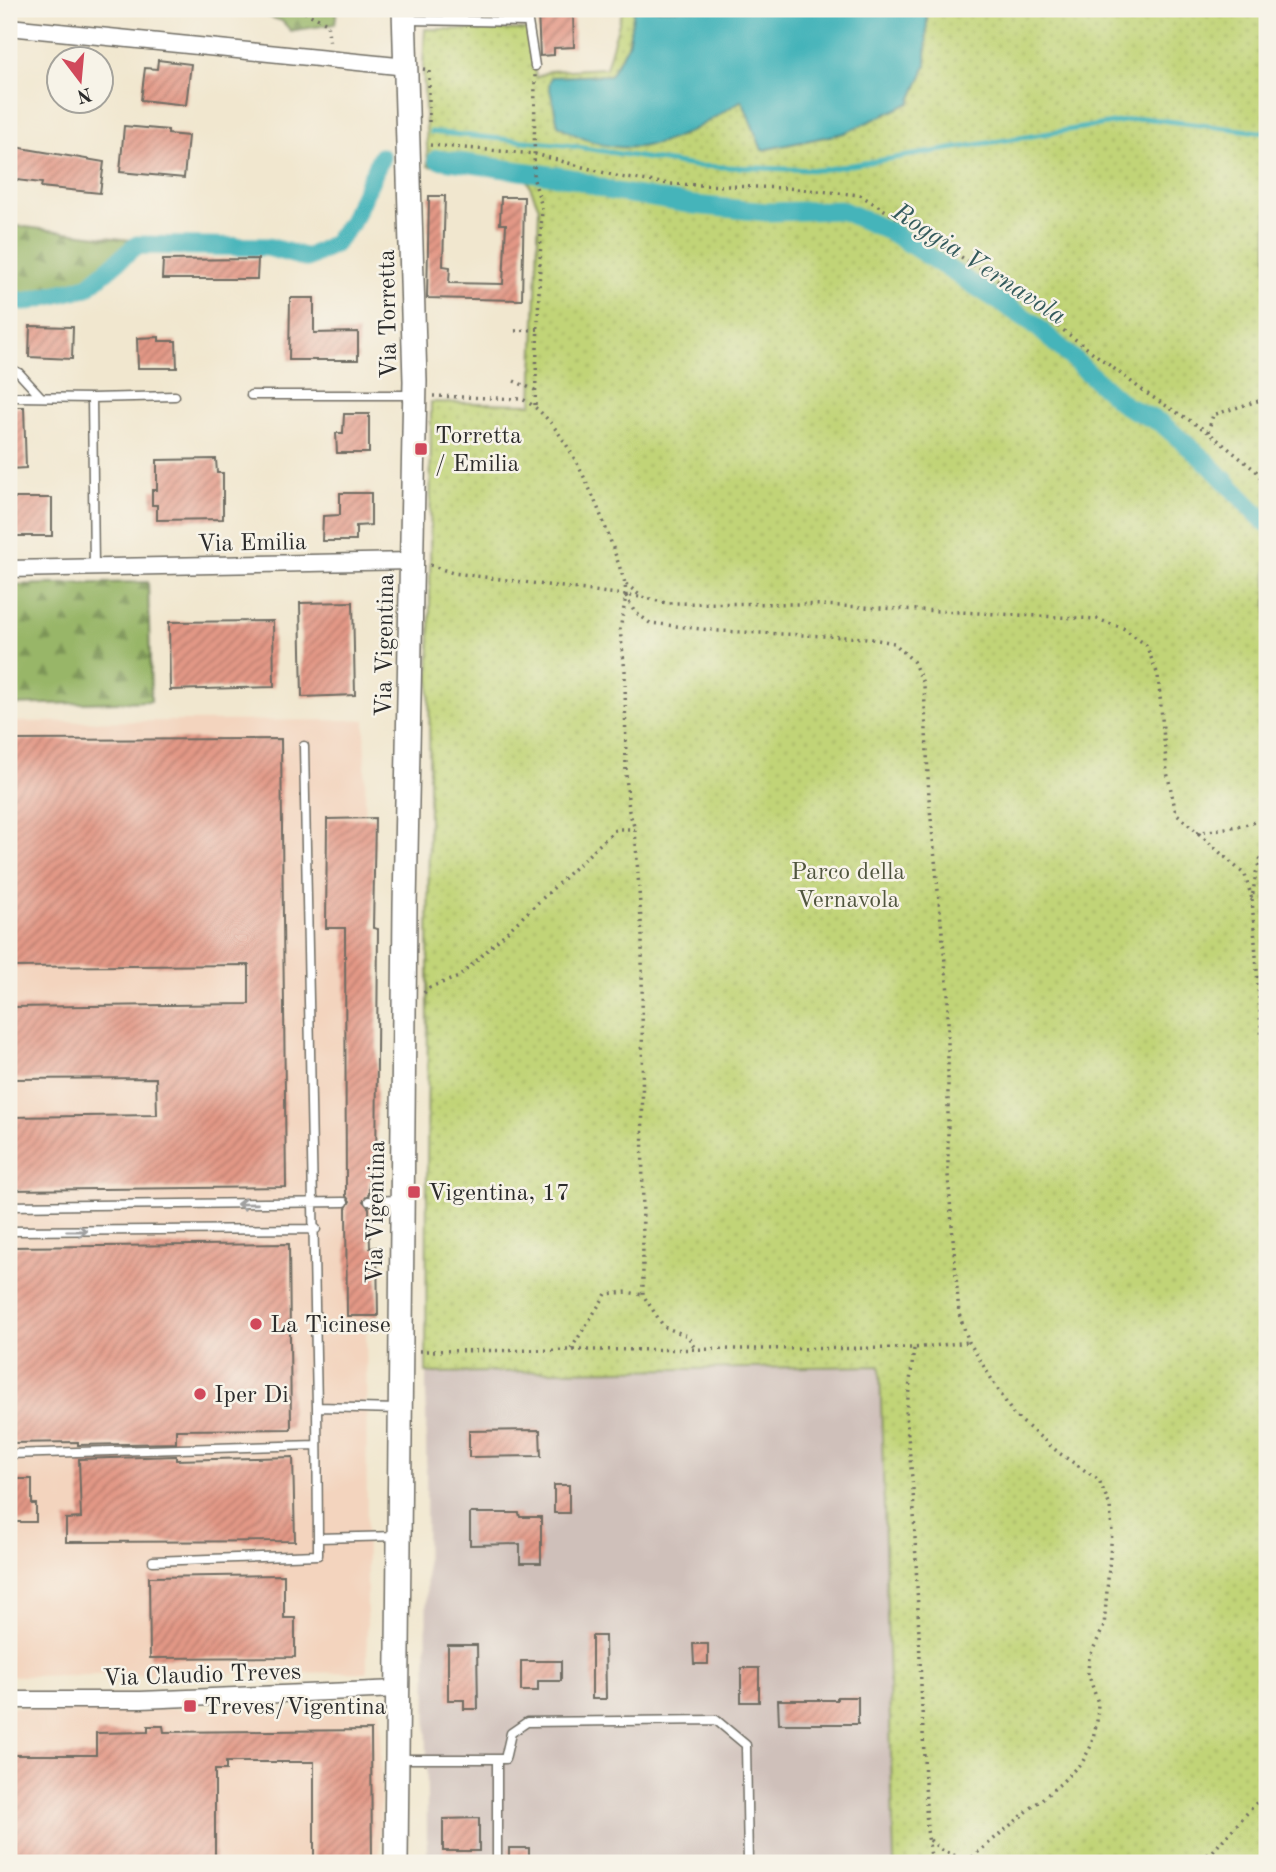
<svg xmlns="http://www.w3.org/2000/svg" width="1276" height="1872" font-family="'Old Standard TT',serif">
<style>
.built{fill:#f3d4be}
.industrial{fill:#cfc0ba}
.forest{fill:url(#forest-firs);stroke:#62704a;stroke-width:2}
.park{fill:url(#park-dots);stroke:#768051;stroke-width:2}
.water{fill:#44b4ba;stroke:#387072;stroke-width:2}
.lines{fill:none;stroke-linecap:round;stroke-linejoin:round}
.stream{stroke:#44b4ba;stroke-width:5}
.canal{stroke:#44b4ba;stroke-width:19}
.building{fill:url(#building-hatch)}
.lane-casing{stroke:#706d64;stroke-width:11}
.street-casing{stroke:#706d64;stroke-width:19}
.secondary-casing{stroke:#706d64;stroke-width:26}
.path{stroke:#706d64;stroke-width:3.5;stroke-dasharray:2 5;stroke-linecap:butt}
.lane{stroke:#fff;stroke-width:8}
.street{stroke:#fff;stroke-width:16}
.secondary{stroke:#fff;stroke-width:23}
.oneway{stroke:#a0a0a0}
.poi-dot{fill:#d1495b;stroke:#f7f3e8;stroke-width:2.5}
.labels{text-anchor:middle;stroke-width:5;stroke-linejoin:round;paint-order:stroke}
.street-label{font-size:24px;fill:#2b2b2b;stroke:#f7f3e8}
.poi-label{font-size:24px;fill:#2b2b2b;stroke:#f7f3e8;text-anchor:start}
.park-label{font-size:24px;fill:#50553e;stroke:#f7f3e8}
.water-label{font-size:26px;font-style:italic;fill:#345b5d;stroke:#f7f3e8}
</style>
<defs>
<pattern id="forest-firs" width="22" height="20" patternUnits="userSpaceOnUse" patternTransform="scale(1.75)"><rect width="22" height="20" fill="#98b668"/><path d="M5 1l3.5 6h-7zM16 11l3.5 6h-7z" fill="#7c9456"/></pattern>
<pattern id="park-dots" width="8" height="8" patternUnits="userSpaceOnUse" patternTransform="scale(1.75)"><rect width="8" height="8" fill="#c1d477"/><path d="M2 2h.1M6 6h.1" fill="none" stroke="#a6b667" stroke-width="1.8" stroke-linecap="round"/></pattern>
<pattern id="building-hatch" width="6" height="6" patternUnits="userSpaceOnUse" patternTransform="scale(1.75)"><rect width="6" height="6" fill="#e39886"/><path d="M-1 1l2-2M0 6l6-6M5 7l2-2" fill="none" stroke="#b87c6e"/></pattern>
</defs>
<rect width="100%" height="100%" fill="#f7f3e8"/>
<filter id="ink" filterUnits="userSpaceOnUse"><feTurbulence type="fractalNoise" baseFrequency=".0143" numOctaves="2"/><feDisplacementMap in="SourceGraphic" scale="14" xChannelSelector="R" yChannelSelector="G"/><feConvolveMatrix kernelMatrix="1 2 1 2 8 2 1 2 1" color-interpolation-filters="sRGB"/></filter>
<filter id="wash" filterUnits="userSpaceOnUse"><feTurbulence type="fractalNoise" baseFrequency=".00686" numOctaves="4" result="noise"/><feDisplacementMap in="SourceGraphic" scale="28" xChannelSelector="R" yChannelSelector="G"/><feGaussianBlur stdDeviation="1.57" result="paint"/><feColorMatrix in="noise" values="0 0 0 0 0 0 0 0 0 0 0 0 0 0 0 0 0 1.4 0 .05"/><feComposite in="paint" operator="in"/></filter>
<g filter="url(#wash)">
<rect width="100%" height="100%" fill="#f1e7cf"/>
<!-- built -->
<path class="built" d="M365 720 367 1672 9 1676V722Z
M9 1707 381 1711 380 1863H9Z"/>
<!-- industrial -->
<path class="industrial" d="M881 1366 894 1863H427L426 1373Z"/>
<!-- forest -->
<path class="forest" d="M247 9H337L335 24 291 31 282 21Z
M9 225 130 240 85 280 22 296 9 293Z
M148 582 151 701 9 705V585Z"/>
<!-- park -->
<path class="park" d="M623 9H1267V1863H894L880 1366 426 1373 431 402 532 404 539 208 527 179 428 166 423 67 425 29 528 30 536 78 549 71 606 68Z"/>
<!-- water -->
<path class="water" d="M634 9H927L926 66 910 103 844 133 762 150 742 100C680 141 628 170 558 125L549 85 551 77 610 75 628 45Z"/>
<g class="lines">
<!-- stream -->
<path class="stream" d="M431 132 566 145 694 166 820 170 1143 118 1267 133"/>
<!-- canal -->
<path class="canal" d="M437 159 571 178 611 191 694 205 767 212 841 210 891 232 1033 323 1124 405 1161 423 1208 463 1267 524
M9 297 24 302 87 287 137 245 268 247 307 258 334 244 351 223 381 157"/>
</g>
<g id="blocks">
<!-- building -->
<path class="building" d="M573 11 574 47 554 48V55L540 56 538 12Z
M158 60 191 64 186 105 141 100 145 68 157 69Z
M124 126 168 130V134L188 136 184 178 120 172Z
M9 146 104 162 100 193 41 187 42 183 9 179Z
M429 196H445L443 266 450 267 449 283 503 284 506 224H500L501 197H524L522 300 427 298Z
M258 259 257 279H162L163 260Z
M290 298H314V333L358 332V360H289Z
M30 326 73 327 72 359 29 357Z
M159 337V341H176L177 368H138L137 338Z
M9 407H24L26 468 9 469Z
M344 414H369V453H337L336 433H343Z
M216 459 217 473H223V519L157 520V505H152V490H157V460Z
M340 493H371V525L356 526V541H322L323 516 340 515Z
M9 498H52V536H9Z
M353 602 355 695 302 697 300 603Z
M273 621 274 687 170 690 169 622Z
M281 739 286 1187 9 1190V1117L157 1115 156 1078 9 1079V1007L249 1004V965L9 967V740Z
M375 818 373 928 378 929 376 1180H369V1194L363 1201 369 1208 370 1248 377 1247 378 1316H347L346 1208 350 1201 346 1196 345 928H326L327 819Z
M289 1244 291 1429 176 1430V1443L78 1445V1442L9 1443V1247Z
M540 1430 541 1456 469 1457V1431Z
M176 1456V1460L293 1457 295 1541 66 1542V1519L81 1518 79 1459Z
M16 1479H32V1504H36V1522H9V1489H16Z
M554 1485H569V1513H554Z
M470 1513H519L520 1517H541V1563H520V1544L470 1545Z
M284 1575V1618H295V1657L150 1658 149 1577Z
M592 1636H605L606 1699H592Z
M693 1644H708V1664H694Z
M448 1645H477L478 1709H464V1700H448Z
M521 1661H561V1681H538V1691H521Z
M741 1668H759V1702H741Z
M837 1697H858V1724H779L778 1700H837Z
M148 1726H163L164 1732 371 1730 372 1863H314V1762H226V1770H215V1863H9V1755H96V1733L148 1732Z
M479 1818V1851H443V1819Z
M509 1848H529V1863H509Z"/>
</g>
</g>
<g filter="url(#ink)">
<use href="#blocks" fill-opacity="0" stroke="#706d64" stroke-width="2"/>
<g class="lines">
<!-- lane casing -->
<g class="lane-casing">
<path id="lane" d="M407 20 528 22 535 66
M9 368 19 373 41 397
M251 395H412
M17 397 92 398 94 568
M92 398 175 396
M304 746 317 1407 398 1409
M369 1201 399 1200
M9 1206 344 1202
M9 1231 316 1229
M317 1407 318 1538 398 1536
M9 1454 317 1445
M153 1561 318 1555V1538
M400 1759H505L511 1733 527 1722 716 1720 746 1745 748 1863
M497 1863V1759"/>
</g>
<!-- street casing -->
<g class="street-casing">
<path id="street" d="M9 27 407 67
M9 569 412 561
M9 1700H141L397 1689"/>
</g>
<!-- secondary casing -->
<g class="secondary-casing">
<path id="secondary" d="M396 1863 405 906 415 381 404 9"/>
</g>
<!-- path -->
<path class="path" d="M298 9 327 23 330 45
M423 69 429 70V126
M430 145 535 154 620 177 669 184 787 188 860 195 992 276 1146 393 1208 432 1256 471 1267 487
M515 331 539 329
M514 381 535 390
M433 396 522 399C572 423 608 532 625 583L626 596 620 630 625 671 626 775 629 811 635 829 642 936 643 1295 664 1327 688 1336 695 1349
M535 405 542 207 534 180 535 75
M1208 432 1213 415 1267 398
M430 565 453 573 640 597
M626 584 642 597 666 603 802 604 1097 619 1123 628 1146 645 1158 675 1167 772 1176 813 1245 875 1252 899
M626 596 634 611 650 623 719 631 867 638 894 643 913 661 924 685 929 798 948 993V1175L959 1314 969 1342 1013 1414 1059 1453 1099 1480 1110 1506 1112 1532 1104 1626 1089 1658 1088 1673 1098 1703 1097 1721 1091 1746 1083 1761 1060 1784 965 1863
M1197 833 1249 824 1267 817
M1267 838 1256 873 1252 899 1267 1113
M424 993 430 987 459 977 616 829H635
M571 1349 606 1294 627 1292 643 1295
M914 1349 906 1414 913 1489 927 1830 932 1863
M419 1351 914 1348 969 1342
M930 1840 941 1850 968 1861
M1196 1863 1211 1852
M1206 1863 1213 1851 1267 1791"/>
<!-- lane -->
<use href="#lane" class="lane"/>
<!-- street -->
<use href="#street" class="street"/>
<!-- secondary -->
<use href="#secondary" class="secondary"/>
</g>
<!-- one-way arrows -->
<defs><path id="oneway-shaft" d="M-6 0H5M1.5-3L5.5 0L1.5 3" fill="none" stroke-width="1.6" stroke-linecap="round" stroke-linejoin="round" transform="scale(1.75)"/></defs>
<g class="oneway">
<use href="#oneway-shaft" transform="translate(247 1204) rotate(179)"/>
<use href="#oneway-shaft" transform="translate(77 1231)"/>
</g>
</g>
<!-- markers -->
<g class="poi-dot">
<rect x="414" y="442" width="14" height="14" rx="3.5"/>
<rect x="407" y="1185" width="14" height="14" rx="3.5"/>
<circle cx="256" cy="1324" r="7"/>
<circle cx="200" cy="1394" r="7"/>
<rect x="183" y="1699" width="14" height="14" rx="3.5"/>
</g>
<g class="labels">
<!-- street labels -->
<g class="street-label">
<text transform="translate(387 314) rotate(-91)" y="8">Via Torretta</text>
<text transform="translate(252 542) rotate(-1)" y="8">Via Emilia</text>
<text transform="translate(384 645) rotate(-89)" y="8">Via Vigentina</text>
<text transform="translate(375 1212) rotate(-89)" y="8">Via Vigentina</text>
<text transform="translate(202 1674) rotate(-2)" y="8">Via Claudio Treves</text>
</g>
<!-- poi labels -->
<g class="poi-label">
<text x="435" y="443">Torretta<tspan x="435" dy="28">/ Emilia</tspan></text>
<text x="428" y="1200">Vigentina, 17</text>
<text x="270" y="1332">La Ticinese</text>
<text x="214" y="1402">Iper Di</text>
<text x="204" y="1714">Treves/Vigentina</text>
</g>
<!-- park labels -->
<g class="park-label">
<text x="848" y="879">Parco della<tspan x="848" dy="28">Vernavola</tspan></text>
</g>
<!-- water labels -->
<g class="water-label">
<text transform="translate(980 263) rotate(33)" y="9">Roggia Vernavola</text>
</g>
</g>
<!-- margin -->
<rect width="1276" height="1872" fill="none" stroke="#f7f3e8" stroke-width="35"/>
<!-- north arrow -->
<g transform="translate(80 80) rotate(164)"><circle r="33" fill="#f7f3e8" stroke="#a5a39c" stroke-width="2"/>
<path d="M0-5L12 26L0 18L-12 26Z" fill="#d1495b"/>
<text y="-10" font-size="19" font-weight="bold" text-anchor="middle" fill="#2b2b2b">N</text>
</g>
</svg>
